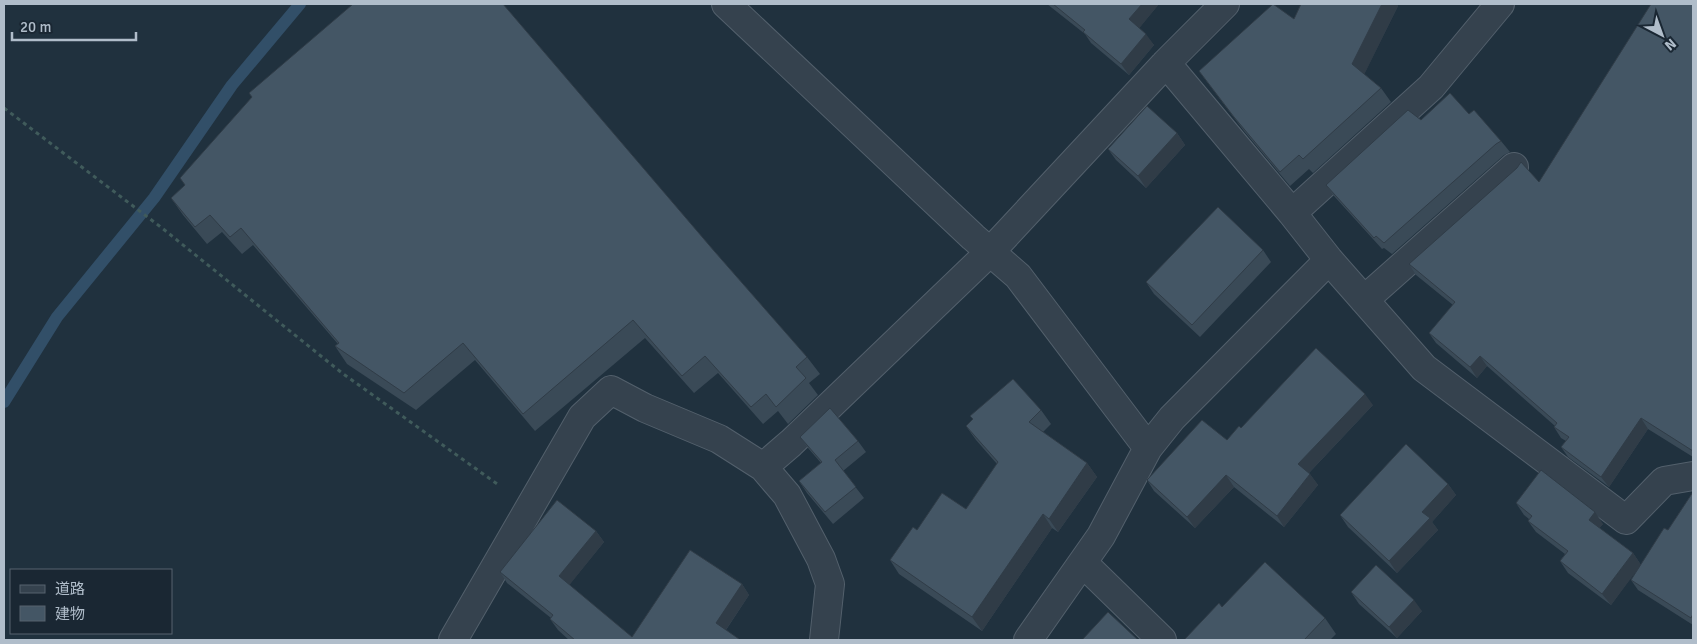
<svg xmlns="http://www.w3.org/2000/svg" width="1697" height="644" font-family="Signika,'Noto Sans JP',sans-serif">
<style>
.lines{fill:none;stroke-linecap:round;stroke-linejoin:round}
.stream{stroke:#324f68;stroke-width:12}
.minor-casing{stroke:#53606c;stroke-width:30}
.path{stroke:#405b5b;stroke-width:3;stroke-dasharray:4 4;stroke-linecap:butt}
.minor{stroke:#35424e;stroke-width:28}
.wall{fill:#3a4a57}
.shaded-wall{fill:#303c47}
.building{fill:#445665;stroke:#303c47}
</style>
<rect width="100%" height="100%" fill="#20313e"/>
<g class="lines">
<!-- stream -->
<path class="stream" d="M4 402 57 317 154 198 232 85 300 4"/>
<!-- minor casing -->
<g class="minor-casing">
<path id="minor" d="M726 4 973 237 1018 276 1148 448
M1166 63 1292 213 1329 260 1424 368 1626 520 1664 481 1693 476
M1292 213 1431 87 1500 4
M1364 300 1514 167
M763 467 791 443 990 252 1166 63 1225 4
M1083 563 1162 640
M453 640 582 417 611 390 645 408 719 439 763 467 787 495 821 559 830 584 824 640
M1028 640 1101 536 1148 448 1172 418 1329 260"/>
</g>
<!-- path -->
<path class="path" d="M4 108 162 228 342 373 500 486"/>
<!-- minor -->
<use href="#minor" class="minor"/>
</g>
<!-- wall -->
<path class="wall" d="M1047 4H1159L1139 28 1154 45 1129 75 1091 43 1085 34Z
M1301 4H1396L1398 6 1364 74 1381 88 1391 102 1313 173 1309 169 1290 186 1244 131 1199 71 1294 19Z
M1693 4V457L1648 429 1609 487 1568 457 1561 447 1566 441 1561 438 1554 427 1555 426 1487 366 1477 378 1436 343 1429 333 1453 305 1416 275 1409 264 1539 182Z
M249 93 715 252 807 357 820 374 809 383 818 395 788 424 778 411 763 424 718 373 694 393 645 338 535 431 475 360 416 410 347 364 335 346 338 344 253 245 242 254 222 232 207 244 183 215 171 198 185 185 252 97Z
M1469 114 1501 141 1510 152 1504 155 1392 254 1384 248 1382 249 1334 196 1326 185 1421 120Z
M1177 133 1185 145 1146 188 1116 160 1108 149Z
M1263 250 1271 262 1200 337 1154 294 1146 282Z
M1373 405 1309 473 1318 485 1284 527 1234 487 1195 528 1154 491 1147 480 1227 440 1241 428Z
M1041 410 1051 424 1043 432 1087 463 1097 477 1058 532 1052 528 982 631 899 574 890 560 917 530 966 509 997 464 976 440 966 426Z
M800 437 858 441 866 452 843 471 864 498 833 524 807 493 799 481 821 463 808 448Z
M1448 484 1456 495 1432 522 1438 530 1397 573 1348 527 1340 515Z
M1693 492V625L1638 590 1631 580 1638 568 1611 605 1568 573 1560 561 1565 554 1536 532 1528 521 1529 519 1524 515 1516 503 1603 524 1599 528 1633 553 1641 565 1668 530Z
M596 531 604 542 569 585 632 637 742 584 749 595 726 630 740 640H569L558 630 550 619 551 618 507 583 500 572Z
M1351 592 1422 611 1397 638 1359 604Z
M1222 607 1325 618 1336 634 1330 640H1184Z"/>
<!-- shaded-wall -->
<path class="shaded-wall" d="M1142 4H1159L1137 31 1129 19Z
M1382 4H1396L1398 6 1362 79 1352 64Z
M1146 34 1154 45 1129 75 1121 64Z
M1177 133 1185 145 1146 188 1138 176Z
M1480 356 1487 366 1477 378 1470 367Z
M1365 394 1373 405 1306 476 1298 464Z
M1641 418 1648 429 1609 487 1601 477Z
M1087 463 1097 477 1058 532 1049 519Z
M1310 474 1318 485 1284 527 1277 516Z
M1226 475 1234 487 1195 528 1187 517Z
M1448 484 1456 495 1432 522 1438 530 1397 573 1389 561 1422 512Z
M1595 512 1603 524 1597 531 1589 520Z
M1043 514 1052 528 982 631 972 617Z
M596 531 604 542 567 588 559 576Z
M1633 553 1641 565 1611 605 1602 594Z
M742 584 749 595 723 634 716 623Z
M1414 600 1422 611 1397 638 1389 627Z"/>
<!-- building -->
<path class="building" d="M353 4H503L715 252 807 357 796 367 806 378 776 407 766 394 751 407 705 356 682 376 633 320 523 414 463 343 404 393 335 346 339 343 241 228 230 237 210 215 195 227 171 198 185 185 180 178 252 97 249 93Z
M1053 4H1142L1129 19 1146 34 1121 64 1083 32 1085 30Z
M1273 4 1294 19 1301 4H1382L1352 64 1381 88 1303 159 1299 155 1280 172 1234 117 1199 71Z
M1651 4H1693V451L1641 418 1601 477 1561 447 1569 437 1554 427 1557 423 1480 356 1470 367 1429 333 1455 302 1409 264 1517 168 1521 162 1539 182Z
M1450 93 1469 114 1474 110 1501 141 1496 144 1384 243 1376 236 1374 238 1326 185 1408 110 1421 120Z
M1147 106 1177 133 1138 176 1108 149Z
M1218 207 1263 250 1192 325 1146 282Z
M1316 348 1365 394 1298 464 1310 474 1277 516 1226 475 1187 517 1147 480 1202 420 1227 440 1239 426 1241 428Z
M1013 379 1041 410 1029 422 1087 463 1049 519 1043 514 972 617 890 560 913 527 917 530 942 493 966 509 998 462 966 426 973 419 970 416Z
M830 408 858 441 835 460 856 487 825 512 799 481 822 462 800 437Z
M1406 444 1448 484 1422 512 1430 518 1389 561 1340 515Z
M1541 470 1595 512 1589 520 1633 553 1602 594 1560 561 1568 551 1528 521 1532 516 1516 503Z
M1693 492V614L1691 618 1631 580 1664 528 1668 530Z
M557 500 596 531 559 576 632 637 690 550 742 584 716 623 739 639V640H575L550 619 553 615 500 572Z
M1265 562 1325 618 1304 640H1184L1219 603 1222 607Z
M1376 565 1414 600 1389 627 1351 592Z
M1108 612 1138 640H1082Z"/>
<!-- border -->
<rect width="1697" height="644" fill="none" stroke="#b0bdca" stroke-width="10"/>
<!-- legend -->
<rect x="10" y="569" width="162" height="65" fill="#1a2733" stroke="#56636f"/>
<rect x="20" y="585" width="25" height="8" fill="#35424e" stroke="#56636f"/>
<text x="55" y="594" font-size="15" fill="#b0bdca">道路</text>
<rect x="20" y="606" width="25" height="15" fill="#445665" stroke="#56636f"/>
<text x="55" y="619" font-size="15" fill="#b0bdca">建物</text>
<!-- north arrow -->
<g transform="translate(1662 35) rotate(139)" stroke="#1a2733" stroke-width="4" paint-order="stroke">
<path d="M0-4L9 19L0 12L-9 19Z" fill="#b0bdca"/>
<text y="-8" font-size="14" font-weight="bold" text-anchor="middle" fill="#b0bdca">N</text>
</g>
<!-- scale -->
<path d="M12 32v8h124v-8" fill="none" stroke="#b0bdca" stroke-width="2.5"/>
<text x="20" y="32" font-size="15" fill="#b0bdca" stroke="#1a2733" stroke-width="4" paint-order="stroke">20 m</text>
</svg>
